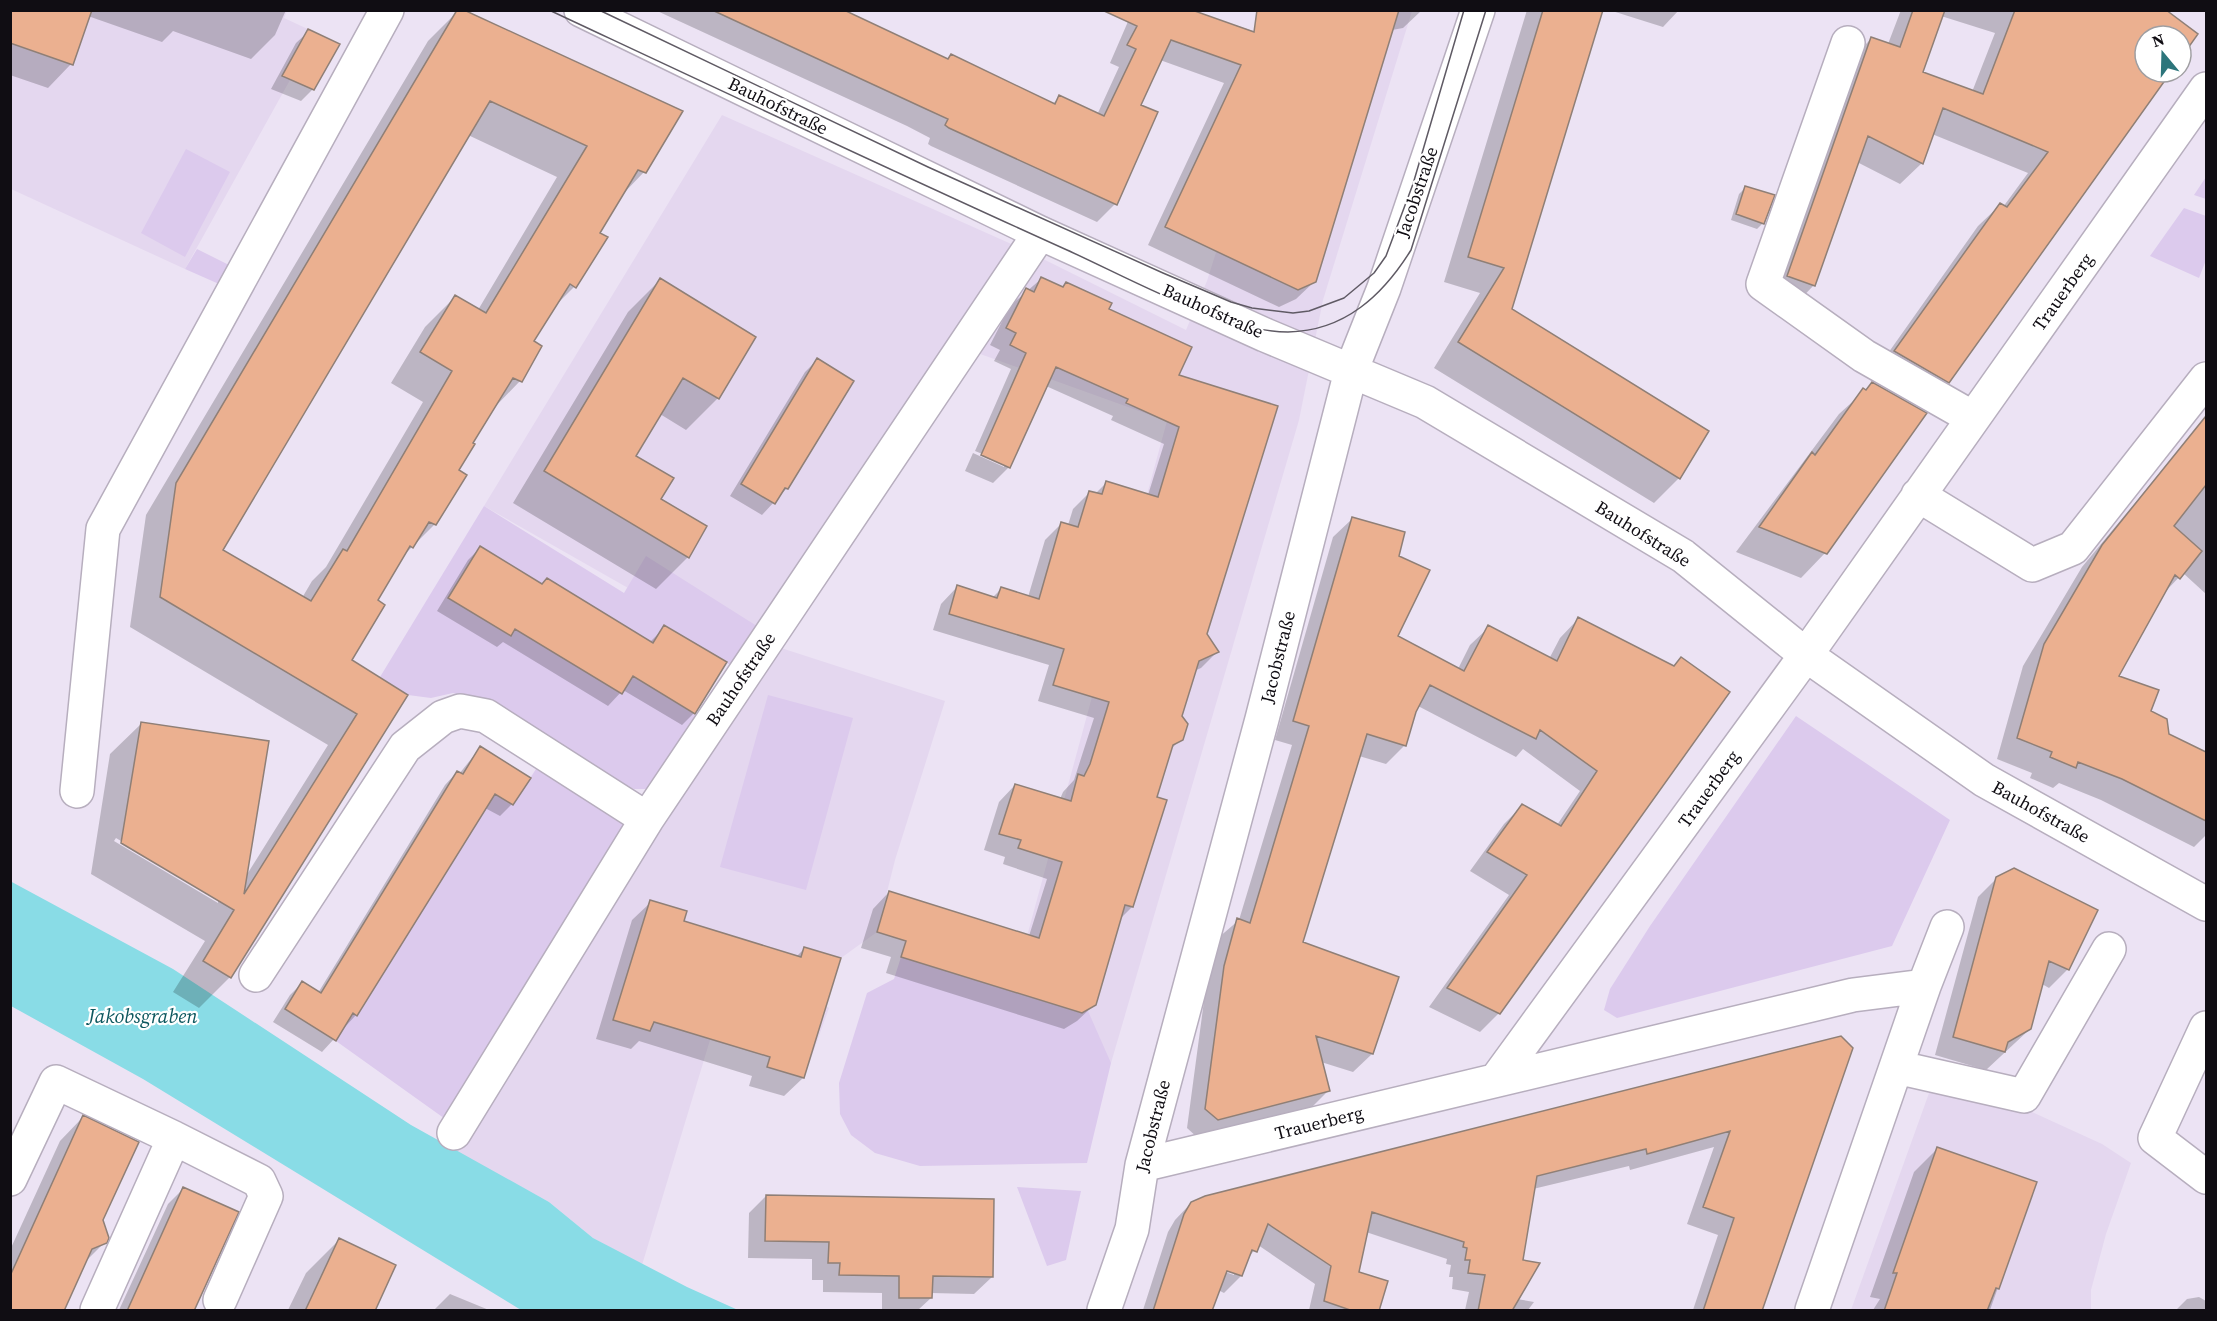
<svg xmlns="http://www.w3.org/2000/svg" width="2217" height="1321" font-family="'Source Serif 4',serif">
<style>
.built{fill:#e4d7ef}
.green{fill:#dccaed}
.water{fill:#89dce6}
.shadow{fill:#0003;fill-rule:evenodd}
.building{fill:#ebb090;stroke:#8f7f76;stroke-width:1.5;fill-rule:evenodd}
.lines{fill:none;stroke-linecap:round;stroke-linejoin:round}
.minor-casing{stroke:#b7aebe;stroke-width:36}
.minor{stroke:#fff;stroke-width:33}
.tram{stroke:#5f5a64;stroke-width:1.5}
.labels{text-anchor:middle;stroke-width:4.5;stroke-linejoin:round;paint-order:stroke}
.street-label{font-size:18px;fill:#100d13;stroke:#fff}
.water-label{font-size:20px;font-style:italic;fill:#0c575e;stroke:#fff}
</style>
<rect width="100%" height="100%" fill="#ece3f4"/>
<!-- built -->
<path class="built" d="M11 11H287L284 18 340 44 314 90 290 80 185 269 11 189Z
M1292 11H1412L1323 300 1299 420 1111 1063 1001 1032 1167 421 969 350 753 659 484 506 722 115 1029 252 1186 330 1207 281Z
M778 647 945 701 895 860 877 932 841 958 826 1006 829 1008 804 1078 767 1067 769 1057 710 1040 642 1265 593 1238 549 1202 455 1151Z
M1933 1082 2017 1105 2102 1144 2131 1163 2106 1234 2091 1290V1310H1851Z"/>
<!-- green -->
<path class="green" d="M186 149 230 172 185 257 141 233Z
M2206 177V199L2194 195Z
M2184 208 2206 216V260L2199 278 2150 256Z
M197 249 229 265 219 284 185 269Z
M484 506 624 593 646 556 760 628 735 668 665 625 653 643 547 578 542 584 480 547 449 598 510 636 515 629 622 694 633 676 702 719 651 789H634L620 783 475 699 453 693 431 698 408 695 380 677Z
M768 695 853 718 806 890 720 867Z
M1796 716 1950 820 1892 946 1617 1018 1604 1010 1610 989 1650 926Z
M536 769 630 827 448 1121 336 1041 353 1013 358 1015 494 793 513 805Z
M901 957 1081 1013 1088 1011 1111 1063 1087 1163 920 1166 875 1153 851 1135 840 1114 839 1083 867 993 894 979Z
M1017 1187 1081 1191 1066 1260 1047 1266Z"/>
<!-- water -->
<path class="water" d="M10 881 173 969 411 1125 549 1202 593 1238 687 1287 738 1310H521L143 1079 11 1006Z"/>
<!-- shadow -->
<path class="shadow" d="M10 10H286L275 35 251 59 173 31 162 42 88 16 71 64 48 88 10 75Z
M459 10 644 172 621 196 598 234 574 287 553 308 532 342 520 381 492 410 457 471 435 524 402 557 376 600 350 661 406 695 230 977 199 1008 173 992 205 941 91 874 110 754 141 724 246 876 328 745 130 627 146 515 428 41ZM468 135 557 177 478 310 456 296 425 327 391 383 423 402 326 567 312 581 302 598 221 550ZM116 838 218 899V903L114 841Z
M655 10H840L947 60 951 56 1052 105 1059 97 1097 115 1119 67 1110 63 1133 10H1188L1288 42 1298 10 1421 11 1403 28 1392 30 1315 281 1296 299 1279 307 1148 245 1224 83 1160 60 1139 105 1115 204 1097 222 931 146 928 144 930 138 907 126Z
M1527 10H1602L1510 310 1679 478 1654 503 1434 368 1480 293 1444 282Z
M1609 10H1679L1663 27Z
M1901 10H2163L2196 35 2181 56V36H2145V72H2169L1948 382 1927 403 1874 373 1978 226 2000 205 2003 207 2028 173 1932 134 1922 163 1900 184 1857 162 1814 285 1793 307 1766 297 1850 60 1872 38 1888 44ZM1941 16 1995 33 1972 92 1921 73Z
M309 31 313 89 301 101 271 89 296 43Z
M1745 188 1763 223 1757 229 1731 220 1739 194Z
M1041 279 1061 288 1066 283 1108 309 1177 376 1205 634 1217 652 1201 668 1194 671 1180 716 1181 739 1170 750 1155 798 1165 801 1132 907 1120 919 1094 1005 1077 1021 1064 1029 886 973 891 957 861 948 873 909 889 892 1029 936 1047 879 1003 864 1005 857 984 850 999 802 1015 785 1060 799 1063 792 1074 780 1094 718 1038 701 1049 665 933 630 941 604 957 587 992 598 1001 589 1028 597 1045 540 1062 523 1068 525 1073 509 1090 492 1095 494 1106 483 1148 495 1164 444 1111 420 1113 416 1046 386 1009 467 993 483 965 471 973 453 1004 467V463L975 451 1011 369 994 361 1000 350 990 345 1010 306Z
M660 280 718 398 686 430 660 414 634 457 688 557 656 589 513 503 628 312Z
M817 360 787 488 762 515 730 496 805 372Z
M1872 384 1925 414 1825 553 1801 578 1736 552 1839 414Z
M2206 417V594L2183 573 2164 593 2117 677 2168 735 2206 754V835L2194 847 2101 800 2059 783 2053 788 2030 778 2032 773 1997 759 2023 666 2082 567Z
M1352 519 1397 557 1396 637 1458 669 1470 645 1489 627 1549 659 1560 638 1578 619 1728 692 1499 1013 1480 1032 1429 1007 1509 895 1470 871 1504 824 1522 806 1557 825 1580 791 1523 749 1516 757 1418 706 1405 745 1386 764 1359 756 1301 943 1372 1054 1353 1072 1321 1062 1328 1091 1310 1109 1198 1138 1187 1128 1206 986 1218 938 1239 920 1292 745 1275 740 1333 537Z
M480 548 541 585 650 642 665 627 694 713 682 725 623 690 608 706 503 642 497 647 437 611 468 560Z
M480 748 512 804 500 816 485 808 356 1015 322 1052 273 1022 290 995 302 983 318 993 445 785 457 772 459 774Z
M1997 878 2068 969 2049 988 2042 984 2030 1029 1986 1070 1935 1055 1978 897Z
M651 902 682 922 796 957 804 949 839 959 803 1078 784 1096 749 1086 752 1076 639 1041 631 1049 596 1039 632 920Z
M1840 1038 1761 1310H1693L1718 1235 1687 1224 1714 1147 1630 1170 1629 1166 1533 1189 1517 1299 1534 1302 1528 1310H1465L1469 1292 1452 1289 1453 1277H1449L1451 1265 1446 1264 1447 1259 1366 1232 1357 1273 1377 1310H1309L1315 1284 1258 1245 1247 1260 1241 1276 1224 1293 1218 1290 1211 1310H1143L1168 1232 1175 1220 1192 1202ZM1219 1270 1234 1272V1275Z
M83 1117 105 1242 84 1263 10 1310V1250L60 1141Z
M1938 1148 2035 1183 1990 1310H1873L1880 1299 1870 1297 1914 1172Z
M184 1188 192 1310H119L168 1204Z
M766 1196 992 1277 974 1294 931 1293V1298L918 1310H882V1293L823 1292V1280H812V1259L748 1258 749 1213Z
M339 1240 373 1310H288L306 1273Z
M450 1294 489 1310H434Z
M2199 1297 2206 1301V1310H2176L2187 1299Z"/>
<!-- building -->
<path class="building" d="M10 10H92L73 65 10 43Z
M457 10H464L683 111 646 173 638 170 600 233 608 237 576 288 570 284 534 341 542 346 522 382 513 378 473 443 475 444 459 470 467 475 436 525 429 522 413 548 410 546 378 600 385 605 352 660 408 695 231 978 203 961 234 910 121 843 141 722 269 741 244 894 357 714 160 597 176 483ZM490 101 587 146 486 313 455 295 420 352 452 371 347 551 343 549 311 601 223 550Z
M712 10H844L948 59 951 54 1055 104 1059 95 1104 116 1136 49 1127 45 1137 26 1102 10H1192L1254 32 1257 10H1399L1316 282 1298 290 1165 227 1241 65 1171 40 1141 105 1158 112 1117 205 949 128 945 125 948 119 926 109Z
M1543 10H1603L1512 309 1709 431 1680 479 1458 342 1504 268 1468 257Z
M1913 10H1945L1923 72 1983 94 2015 10H2166L2198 34 2181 58V36H2145V72H2171L1949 383 1894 351 2000 203 2007 207 2048 152 1943 108 1923 164 1868 136 1815 286 1787 276 1871 37 1900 47Z
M308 29 340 44 314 90 282 76Z
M1745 186 1775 195 1764 224 1736 214Z
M1041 277 1063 287 1066 282 1112 303 1109 309 1192 347 1179 375 1278 406 1207 634 1219 652 1199 661 1182 716 1188 724 1183 740 1173 745 1157 797 1167 800 1133 907 1125 905 1096 1005 1082 1013 901 957 906 941 877 932 889 891 1039 938 1062 862 1018 848 1021 840 999 834 1015 784 1071 801 1078 774 1084 776 1090 764 1109 702 1053 685 1064 649 949 614 957 585 997 598 1001 587 1039 599 1061 522 1078 527 1089 491 1102 494 1106 481 1158 497 1179 427 1126 403 1128 399 1056 367 1010 468 981 455 1026 353 1010 345 1016 333 1006 328 1026 288 1034 292Z
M660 278 756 337 719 399 683 378 636 456 674 478 661 499 707 526 689 558 544 471Z
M817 358 854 381 788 489 785 488 775 504 741 484Z
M1872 382 1927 413 1827 554 1759 527 1812 452 1815 455 1863 388 1866 390Z
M2206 416V485L2174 526 2202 551 2180 579 2175 575 2119 676 2159 690 2151 711 2167 719 2169 734 2206 752V821L2122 779 2078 762 2076 768 2050 757 2052 752 2017 738 2044 644 2102 545Z
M1352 517 1405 532 1399 556 1430 570 1398 636 1464 671 1488 625 1557 661 1578 617 1674 666 1681 657 1730 692 1500 1014 1447 988 1527 875 1487 852 1522 804 1561 826 1597 771 1540 730 1536 739 1430 685 1416 712 1406 746 1367 734 1303 942 1399 977 1373 1054 1316 1036 1330 1091 1218 1120 1205 1109 1224 966 1237 918 1250 923 1309 726 1293 721Z
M480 546 542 584 547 578 653 643 664 625 727 662 695 714 633 676 622 694 515 629 511 636 448 598Z
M480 746 531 778 513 805 495 794 357 1016 353 1013 336 1041 285 1009 302 981 321 993 457 771 463 774Z
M2014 868 2098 910 2069 970 2049 961 2031 1029 2008 1042 2005 1052 1953 1037 1996 877Z
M650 900 687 911 684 921 801 957 804 947 841 958 804 1078 767 1067 770 1057 654 1022 650 1031 613 1020Z
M1841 1036 1853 1048 1762 1311H1703L1734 1218 1703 1207 1730 1131 1647 1154 1646 1149 1537 1176 1523 1260 1540 1263 1512 1311H1478L1485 1275 1468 1273 1470 1260H1465L1467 1248 1463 1247 1464 1242 1372 1212 1359 1272 1388 1281 1379 1311H1353L1324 1301 1331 1266 1268 1224 1257 1252 1252 1250 1242 1276 1227 1271 1212 1311H1153L1184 1214 1191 1202 1205 1196Z
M83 1115 139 1142 103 1220 109 1238 107 1243 92 1249 64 1311H10V1276Z
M1937 1147 2037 1182 1999 1289 1996 1288 1987 1311H1884L1897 1273H1893Z
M183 1187 239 1212 194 1311H127Z
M766 1195 994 1199 993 1277 933 1276 932 1298H899V1276L839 1275 840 1263H828L829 1242 765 1241Z
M339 1238 396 1265 375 1311H305Z"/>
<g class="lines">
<!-- minor casing -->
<g class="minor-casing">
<path id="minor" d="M581 10 1040 233 1265 335 1425 402 1683 556 1806 655 1984 780 2206 904
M1848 43 1763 284 1864 356 1973 418
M1918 495 2032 565 2073 548 2206 379
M77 791 103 529 387 10
M256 975 405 747 443 717 460 711 486 716 647 819
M1924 986 1947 927
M2206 1028 2155 1138 2206 1177
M1896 1067 2024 1096 2109 949
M1496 1080 1806 655 2206 89
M454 1133 647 819 1040 233
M174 1138 259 1181 266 1196 220 1300
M1142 1165 1853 995 1924 986 1812 1310
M10 1179 56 1082 174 1138 97 1310
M1104 1310 1132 1229 1142 1165 1262 719 1351 371 1384 288 1478 10"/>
</g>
<!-- minor -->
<use href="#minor" class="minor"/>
<!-- tram -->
<path class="tram" d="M549 10C722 91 894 172 1067 250 1127 277 1224 332 1288 332 1345 331 1383 295 1411 250L1486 10
M599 10 928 167 1163 273 1231 302 1252 308 1293 313 1309 311 1344 298 1374 273 1386 256 1413 184 1464 10"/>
</g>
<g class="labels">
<!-- street labels -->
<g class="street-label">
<text transform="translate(778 106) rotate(26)" y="6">Bauhofstraße</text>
<text transform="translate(1417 192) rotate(-71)" y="6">Jacobstraße</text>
<text transform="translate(2063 292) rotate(-55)" y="6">Trauerberg</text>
<text transform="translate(1213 311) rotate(24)" y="6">Bauhofstraße</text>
<text transform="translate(1643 534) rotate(32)" y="6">Bauhofstraße</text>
<text transform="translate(1278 657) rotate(-76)" y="6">Jacobstraße</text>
<text transform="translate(741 679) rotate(-56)" y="6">Bauhofstraße</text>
<text transform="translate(1709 789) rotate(-54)" y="6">Trauerberg</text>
<text transform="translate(2041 812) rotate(29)" y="6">Bauhofstraße</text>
<text transform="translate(1319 1123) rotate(-14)" y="6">Trauerberg</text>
<text transform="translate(1153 1126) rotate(-76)" y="6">Jacobstraße</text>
</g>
<!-- water labels -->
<g class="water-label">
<text x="143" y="1023">Jakobsgraben</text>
</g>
</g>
<!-- border -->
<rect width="2217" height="1321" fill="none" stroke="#100d13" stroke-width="24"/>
<!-- north arrow -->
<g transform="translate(2163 54) rotate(341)"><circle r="28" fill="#ffffff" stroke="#9f9ea1" stroke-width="1.5"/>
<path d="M0-4.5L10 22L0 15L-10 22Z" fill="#2c757b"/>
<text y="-9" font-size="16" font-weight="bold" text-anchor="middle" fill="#100d13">N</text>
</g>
</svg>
